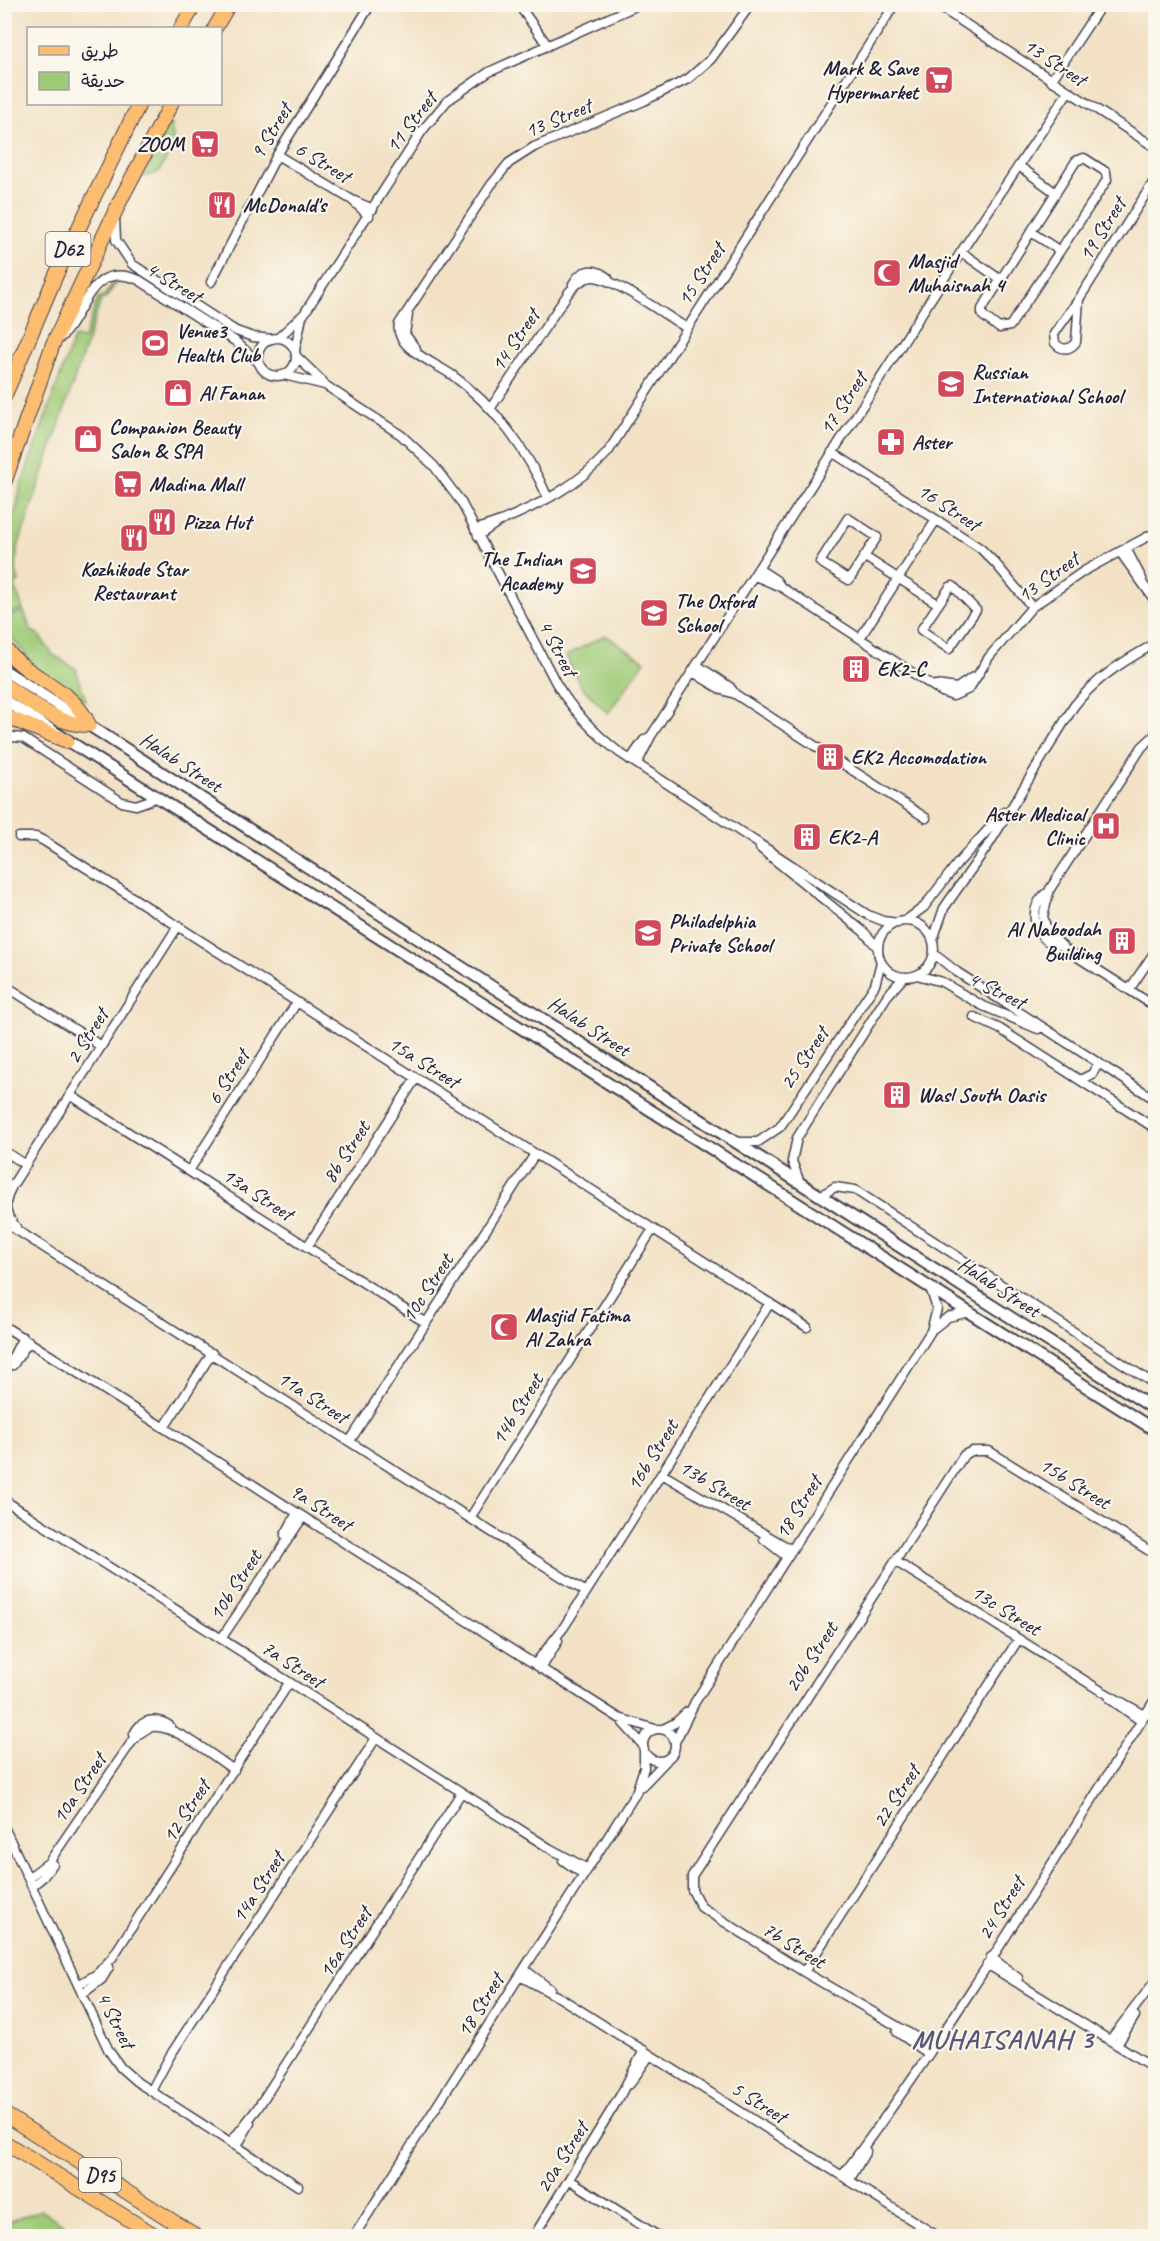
<svg xmlns="http://www.w3.org/2000/svg" width="1160" height="2241" font-family="Caveat,'Playpen Sans Arabic',sans-serif">
<style>
.green{fill:#9fcb78;stroke:#60765a;stroke-width:1.5}
.lines{fill:none;stroke-linecap:round;stroke-linejoin:round}
.minor-casing{stroke:#413f50;stroke-width:11}
.tertiary-casing{stroke:#413f50;stroke-width:14}
.primary-casing{stroke:#413f50;stroke-width:16}
.minor{stroke:#fff;stroke-width:8}
.tertiary{stroke:#fff;stroke-width:10}
.primary{stroke:#fcbd6f;stroke-width:14}
.labels{text-anchor:middle;stroke-width:4.5;stroke-linejoin:round;paint-order:stroke}
.shield{fill:#fbf7ec;stroke:#636270;stroke-width:1.5}
.shield-label{font-size:20px;font-weight:bold;fill:#22223b}
.street-label{font-size:21px;fill:#22223b;stroke:#fbf7ec}
.poi-label{font-size:21px;font-weight:bold;fill:#22223b;stroke:#fbf7ec;text-anchor:start}
.district-label{font-size:27px;font-weight:bold;letter-spacing:1.5px;fill:#5a5878;stroke:#fbf7ec}
</style>
<rect width="100%" height="100%" fill="#fbf7ec"/>
<filter id="ink" filterUnits="userSpaceOnUse"><feTurbulence type="fractalNoise" baseFrequency=".0167" numOctaves="2"/><feDisplacementMap in="SourceGraphic" scale="12" xChannelSelector="R" yChannelSelector="G"/><feConvolveMatrix kernelMatrix="1 2 1 2 8 2 1 2 1" color-interpolation-filters="sRGB"/></filter>
<filter id="wash" filterUnits="userSpaceOnUse"><feTurbulence type="fractalNoise" baseFrequency=".008" numOctaves="4" result="noise"/><feDisplacementMap in="SourceGraphic" scale="24" xChannelSelector="R" yChannelSelector="G"/><feGaussianBlur stdDeviation="1.35" result="paint"/><feColorMatrix in="noise" values="0 0 0 0 0 0 0 0 0 0 0 0 0 0 0 0 0 1.4 0 .05"/><feComposite in="paint" operator="in"/></filter>
<g filter="url(#wash)">
<rect width="100%" height="100%" fill="#f2e1c4"/>
<!-- green -->
<path class="green" d="M168 123 171 125 174 144 159 172 144 177Z
M113 283 115 284 106 298 101 300 17 550 16 570 19 582 14 584 23 609 5 615V536L17 506 20 488 74 337 84 339 98 298 105 295Z
M24 611 31 631 38 634 53 655 76 669 86 701 38 670 6 631V617Z
M605 635 645 661 608 713 580 685 566 656Z
M41 2210 81 2236H5V2223Z"/>
</g>
<g filter="url(#ink)">
<g class="lines">
<!-- minor casing -->
<g class="minor-casing">
<path id="minor" d="M518 4 548 46
M935 4 1156 148
M1051 81 1102 4
M277 155 352 200 373 209
M1084 158 1106 172 1107 180 1010 326 999 328 982 315V309L1076 161Z
M1019 166 1056 193
M352 200 369 216
M115 218 116 240 132 264 236 331 253 337 272 339
M1031 232 1060 251
M961 252 1001 280
M211 282 277 155 371 4
M573 284C581 268 595 267 608 278
M1079 299 1156 178
M1079 299 1076 342C1070 350 1062 351 1055 343L1054 334Z
M408 315 405 334 416 349
M278 338 304 314 422 131 447 101 489 72 640 4
M258 357a19 19 0 1 1 38 0a19 19 0 1 1-38 0Z
M58 340C86 316 88 259 139 280L235 341 258 362
M295 350 302 317
M296 356 323 382
M284 375 325 385 401 435 434 466 461 502 556 683C573 711 594 733 620 753L868 915 883 921 898 923
M1156 403V405
M490 409 569 292C576 285 582 278 592 277 611 276 668 317 687 328
M832 452 980 548 996 564 1032 607
M548 498C527 450 494 405 452 375 434 362 394 348 399 324L491 185 509 163 534 147 644 101 688 79 711 59 751 4
M848 518 877 537 849 580 820 562Z
M475 530C484 526 493 524 501 521 541 504 580 484 608 452L895 4
M478 536 498 522
M1126 548 1142 579
M1120 552 1156 602
M865 557 938 604
M759 569 776 580 781 587
M755 576 781 587 942 692 953 696 969 689 989 657 1032 607 1084 571 1156 532
M950 587 953 586 976 610 949 649 921 630Z
M860 638 936 520
M697 665 730 687 735 694
M693 672 722 690 735 694 926 818
M936 685 957 688 973 677
M1156 734 1142 747 1050 889 1043 916 1047 931 1065 949 1156 1007
M4 736 23 738 122 802 136 805 156 798
M630 760 644 740 651 736
M637 764 651 736 961 252 1068 92
M19 837H36L44 841 807 1327
M760 848 864 932 878 948
M1045 894C1027 911 1034 937 1056 946
M905 921 924 907 957 864 1004 812
M878 949a28 28 0 1 1 56 0a28 28 0 1 1-56 0Z
M933 940 944 908 989 844 1074 706C1097 677 1124 661 1156 643
M934 954 957 972 1156 1100
M917 975 942 982 981 1005 1038 1029
M4 985 101 1046
M1129 990 1156 950
M974 1017 1000 1029 1156 1129
M1080 1080 1092 1074 1099 1063
M70 1095 426 1323
M738 1142H758L780 1127 875 985 881 962
M4 1151 26 1165
M189 1171 297 1002
M800 1183 792 1161 797 1138 887 996 904 977
M820 1196 835 1187 855 1190 1156 1385
M4 1222 586 1592
M16 1227C3 1213 4 1202 12 1186L178 926
M307 1247 416 1078
M4 1326 619 1718 655 1729
M934 1328 948 1317 970 1312
M13 1365 29 1341
M4 1374 23 1337
M164 1428 212 1353
M350 1441 535 1154
M662 1474 792 1550
M4 1500 549 1848 588 1869
M470 1518 653 1229
M285 1535 297 1513
M764 1539 787 1557
M895 1561 1098 1689 1145 1715
M221 1639 303 1517
M535 1664 564 1627 770 1303
M541 1669 558 1641
M1110 1699 1141 1721
M623 1723 643 1745
M643 1745a16 16 0 1 1 32 0a16 16 0 1 1-32 0Z
M663 1729 675 1723 687 1712
M134 1734C141 1719 156 1716 170 1726
M675 1742 695 1702 931 1331 937 1309 930 1287
M642 1786 666 1761
M4 1827 109 2051 121 2068 137 2082 298 2186
M563 1860 584 1875
M28 1878 49 1862 131 1743C137 1736 143 1729 152 1727 173 1723 216 1758 234 1770
M32 1886 43 1877 53 1864
M991 1957 1018 1978
M987 1964 1156 2069
M524 1969 550 1989
M804 1972 1018 1640
M520 1976 562 1999 937 2236
M78 1985 97 1974 112 1958 289 1683
M82 1994 102 1979 109 1967
M897 2032 929 2054
M1110 2040 1156 1980
M1117 2045 1135 2016
M933 2047 804 1972 701 1907 692 1890V1876L964 1455 972 1451H989L1156 1555
M630 2084 650 2055
M151 2091 170 2056 376 1738
M231 2142 257 2109 461 1793
M237 2146 250 2123
M842 2176C956 2024 1054 1859 1156 1698
M570 2180 658 2236
M849 2181 866 2151
M354 2236 636 1793 644 1768V1750
M534 2236 620 2096 644 2050"/>
</g>
<!-- tertiary casing -->
<g class="tertiary-casing">
<path id="tertiary" d="M4 670 494 988 1156 1410
M4 700 1156 1431"/>
</g>
<!-- primary casing -->
<g class="primary-casing">
<path id="primary" d="M181 28 195 4
M215 28 229 4
M4 397 56 275 139 104
M4 483 53 344 122 197 171 104
M4 647C27 679 73 687 89 725 56 725 31 702 4 685
M4 716 67 741
M4 2114 196 2236
M4 2142 156 2236"/>
</g>
<!-- minor -->
<use href="#minor" class="minor"/>
<!-- tertiary -->
<use href="#tertiary" class="tertiary"/>
<!-- primary -->
<use href="#primary" class="primary"/>
</g>
</g>
<!-- icons -->
<defs>
<g id="supermarket-square" transform="scale(1.5)"><rect x="-9" y="-9" width="18" height="18" rx="4" fill="#d1495b" stroke="#fbf7ec"/><path d="M-6-5.5h2.5l.6 2H6L4.5 2H-2.5L-4.4-4H-6ZM-1.5 3.2a1.3 1.3 0 1 0 .1 0ZM3 3.2a1.3 1.3 0 1 0 .1 0Z" fill="#fff"/></g>
<g id="restaurant-square" transform="scale(1.5)"><rect x="-9" y="-9" width="18" height="18" rx="4" fill="#d1495b" stroke="#fbf7ec"/><path d="M-5-6h1v4h1v-4h1v4h1v-4h1v5L-1.5 .5V6h-2V.5L-5-1ZM5-6V6H3V1.5H1.5Q1.5-4 5-6Z" fill="#fff"/></g>
<g id="mosque-square" transform="scale(1.5)"><rect x="-9" y="-9" width="18" height="18" rx="4" fill="#d1495b" stroke="#fbf7ec"/><path d="M3.5-4.9A6 6 0 1 0 3.5 4.9A5 5 0 1 1 3.5-4.9Z" fill="#fff"/></g>
<g id="stadium-square" transform="scale(1.5)"><rect x="-9" y="-9" width="18" height="18" rx="4" fill="#d1495b" stroke="#fbf7ec"/><path d="M0-5a6.5 5 0 1 0 0 10a6.5 5 0 1 0 0-10ZM-3.5-1.8h7v3.6h-7Z" fill="#fff"/></g>
<g id="school-square" transform="scale(1.5)"><rect x="-9" y="-9" width="18" height="18" rx="4" fill="#d1495b" stroke="#fbf7ec"/><path d="M0-5L7-2L0 1L-7-2ZM-4 1L0 2.5L4 1V4Q0 6-4 4Z" fill="#fff"/></g>
<g id="shop-square" transform="scale(1.5)"><rect x="-9" y="-9" width="18" height="18" rx="4" fill="#d1495b" stroke="#fbf7ec"/><path d="M-5-2.5h2.3a2.7 3.5 0 0 1 5.4 0H5L5.5 6h-11ZM-1.5-2.5h3a1.5 2.3 0 0 0-3 0Z" fill="#fff"/></g>
<g id="pharmacy-square" transform="scale(1.5)"><rect x="-9" y="-9" width="18" height="18" rx="4" fill="#d1495b" stroke="#fbf7ec"/><path d="M-2-6h4v4h4v4h-4v4h-4v-4h-4v-4h4Z" fill="#fff"/></g>
<g id="building-square" transform="scale(1.5)"><rect x="-9" y="-9" width="18" height="18" rx="4" fill="#d1495b" stroke="#fbf7ec"/><path d="M-4-6H4V6H1V3H-1V6H-4ZM-2.5-4.3h1.7v1.8h-1.7ZM.8-4.3h1.7v1.8H.8ZM-2.5-1h1.7V.8h-1.7ZM.8-1h1.7V.8H.8Z" fill="#fff"/></g>
<g id="hospital-square" transform="scale(1.5)"><rect x="-9" y="-9" width="18" height="18" rx="4" fill="#d1495b" stroke="#fbf7ec"/><path d="M-5-5h3v3.5h4V-5h3V5h-3V1.5h-4V5h-3Z" fill="#fff"/></g>
</defs>
<g fill-rule="evenodd">
<use href="#supermarket-square" x="939" y="80"/>
<use href="#supermarket-square" x="205" y="144"/>
<use href="#restaurant-square" x="222" y="205"/>
<use href="#mosque-square" x="887" y="273"/>
<use href="#stadium-square" x="155" y="343"/>
<use href="#school-square" x="951" y="384"/>
<use href="#shop-square" x="178" y="393"/>
<use href="#shop-square" x="88" y="439"/>
<use href="#pharmacy-square" x="891" y="442"/>
<use href="#supermarket-square" x="128" y="484"/>
<use href="#restaurant-square" x="162" y="522"/>
<use href="#restaurant-square" x="134" y="538"/>
<use href="#school-square" x="583" y="571"/>
<use href="#school-square" x="654" y="613"/>
<use href="#building-square" x="856" y="669"/>
<use href="#building-square" x="830" y="757"/>
<use href="#hospital-square" x="1106" y="826"/>
<use href="#building-square" x="807" y="837"/>
<use href="#school-square" x="648" y="933"/>
<use href="#building-square" x="1122" y="941"/>
<use href="#building-square" x="897" y="1095"/>
<use href="#mosque-square" x="504" y="1327"/>
</g>
<g class="labels">
<!-- shield labels -->
<g class="shield">
<rect x="45.5" y="232" width="45" height="34" rx="4.5"/>
<rect x="79" y="2158" width="42" height="34" rx="4.5"/>
</g>
<g class="shield-label">
<text x="68" y="256">D62</text>
<text x="100" y="2182">D95</text>
</g>
<!-- street labels -->
<g class="street-label">
<text transform="translate(1055 62) rotate(33)" y="7">13 Street</text>
<text transform="translate(558 118) rotate(-23)" y="7">13 Street</text>
<text transform="translate(411 122) rotate(-53)" y="7">11 Street</text>
<text transform="translate(271 131) rotate(-59)" y="7">9 Street</text>
<text transform="translate(323 162) rotate(31)" y="7">6 Street</text>
<text transform="translate(1102 229) rotate(-58)" y="7">19 Street</text>
<text transform="translate(701 274) rotate(-57)" y="7">15 Street</text>
<text transform="translate(174 282) rotate(31)" y="7">4 Street</text>
<text transform="translate(515 340) rotate(-56)" y="7">14 Street</text>
<text transform="translate(843 403) rotate(-57)" y="7">17 Street</text>
<text transform="translate(949 507) rotate(33)" y="7">16 Street</text>
<text transform="translate(1048 577) rotate(-36)" y="7">13 Street</text>
<text transform="translate(558 648) rotate(62)" y="7">4 Street</text>
<text transform="translate(181 762) rotate(33)" y="7">Halab Street</text>
<text transform="translate(997 990) rotate(26)" y="7">4 Street</text>
<text transform="translate(589 1026) rotate(33)" y="7">Halab Street</text>
<text transform="translate(87 1036) rotate(-58)" y="7">2 Street</text>
<text transform="translate(804 1058) rotate(-56)" y="7">25 Street</text>
<text transform="translate(424 1062) rotate(32)" y="7">15a Street</text>
<text transform="translate(228 1077) rotate(-58)" y="7">6 Street</text>
<text transform="translate(346 1152) rotate(-57)" y="7">8b Street</text>
<text transform="translate(258 1194) rotate(33)" y="7">13a Street</text>
<text transform="translate(999 1287) rotate(33)" y="7">Halab Street</text>
<text transform="translate(427 1288) rotate(-57)" y="7">10c Street</text>
<text transform="translate(313 1397) rotate(33)" y="7">11a Street</text>
<text transform="translate(517 1409) rotate(-58)" y="7">14b Street</text>
<text transform="translate(652 1455) rotate(-58)" y="7">16b Street</text>
<text transform="translate(1075 1483) rotate(32)" y="7">15b Street</text>
<text transform="translate(715 1485) rotate(31)" y="7">13b Street</text>
<text transform="translate(321 1507) rotate(33)" y="7">9a Street</text>
<text transform="translate(798 1507) rotate(-58)" y="7">18 Street</text>
<text transform="translate(235 1585) rotate(-57)" y="7">10b Street</text>
<text transform="translate(1006 1610) rotate(32)" y="7">13c Street</text>
<text transform="translate(811 1657) rotate(-57)" y="7">20b Street</text>
<text transform="translate(293 1664) rotate(33)" y="7">7a Street</text>
<text transform="translate(79 1788) rotate(-56)" y="7">10a Street</text>
<text transform="translate(896 1796) rotate(-57)" y="7">22 Street</text>
<text transform="translate(186 1811) rotate(-57)" y="7">12 Street</text>
<text transform="translate(258 1887) rotate(-57)" y="7">14a Street</text>
<text transform="translate(1001 1908) rotate(-58)" y="7">24 Street</text>
<text transform="translate(345 1942) rotate(-57)" y="7">16a Street</text>
<text transform="translate(794 1945) rotate(32)" y="7">7b Street</text>
<text transform="translate(480 2005) rotate(-58)" y="7">18 Street</text>
<text transform="translate(116 2020) rotate(63)" y="7">4 Street</text>
<text transform="translate(759 2102) rotate(32)" y="7">5 Street</text>
<text transform="translate(562 2157) rotate(-58)" y="7">20a Street</text>
</g>
<!-- poi labels -->
<g class="poi-label">
<text x="918" y="75" text-anchor="end">Mark &amp; Save<tspan x="918" dy="24">Hypermarket</tspan></text>
<text x="184" y="151" text-anchor="end">ZOOM</text>
<text x="243" y="212">McDonald's</text>
<text x="908" y="268">Masjid<tspan x="908" dy="24">Muhaisnah 4</tspan></text>
<text x="176" y="338">Venue3<tspan x="176" dy="24">Health Club</tspan></text>
<text x="972" y="379">Russian<tspan x="972" dy="24">International School</tspan></text>
<text x="199" y="400">Al Fanan</text>
<text x="109" y="434">Companion Beauty<tspan x="109" dy="24">Salon &amp; SPA</tspan></text>
<text x="912" y="449">Aster</text>
<text x="149" y="491">Madina Mall</text>
<text x="183" y="529">Pizza Hut</text>
<text x="562" y="566" text-anchor="end">The Indian<tspan x="562" dy="24">Academy</tspan></text>
<text x="134" y="576" text-anchor="middle">Kozhikode Star<tspan x="134" dy="24">Restaurant</tspan></text>
<text x="675" y="608">The Oxford<tspan x="675" dy="24">School</tspan></text>
<text x="877" y="676">EK2-C</text>
<text x="851" y="764">EK2 Accomodation</text>
<text x="1085" y="821" text-anchor="end">Aster Medical<tspan x="1085" dy="24">Clinic</tspan></text>
<text x="828" y="844">EK2-A</text>
<text x="669" y="928">Philadelphia<tspan x="669" dy="24">Private School</tspan></text>
<text x="1101" y="936" text-anchor="end">Al Naboodah<tspan x="1101" dy="24">Building</tspan></text>
<text x="918" y="1102">Wasl South Oasis</text>
<text x="525" y="1322">Masjid Fatima<tspan x="525" dy="24">Al Zahra</tspan></text>
</g>
<!-- district labels -->
<g class="district-label">
<text x="1003" y="2048">MUHAISANAH 3</text>
</g>
</g>
<!-- margin -->
<rect width="1160" height="2241" fill="none" stroke="#fbf7ec" stroke-width="24"/>
<!-- legend -->
<rect x="27" y="27" width="195" height="78" fill="#fbf7ec" stroke="#a4a2a5" stroke-width="1.5"/>
<rect x="39" y="46" width="30" height="9" fill="#fcbd6f" stroke="#a4a2a5" stroke-width="1.5"/>
<text x="81" y="57" font-size="18" fill="#22223b">طريق</text>
<rect x="39" y="72" width="30" height="18" fill="#9fcb78" stroke="#a4a2a5" stroke-width="1.5"/>
<text x="81" y="87" font-size="18" fill="#22223b">حديقة</text>
</svg>
